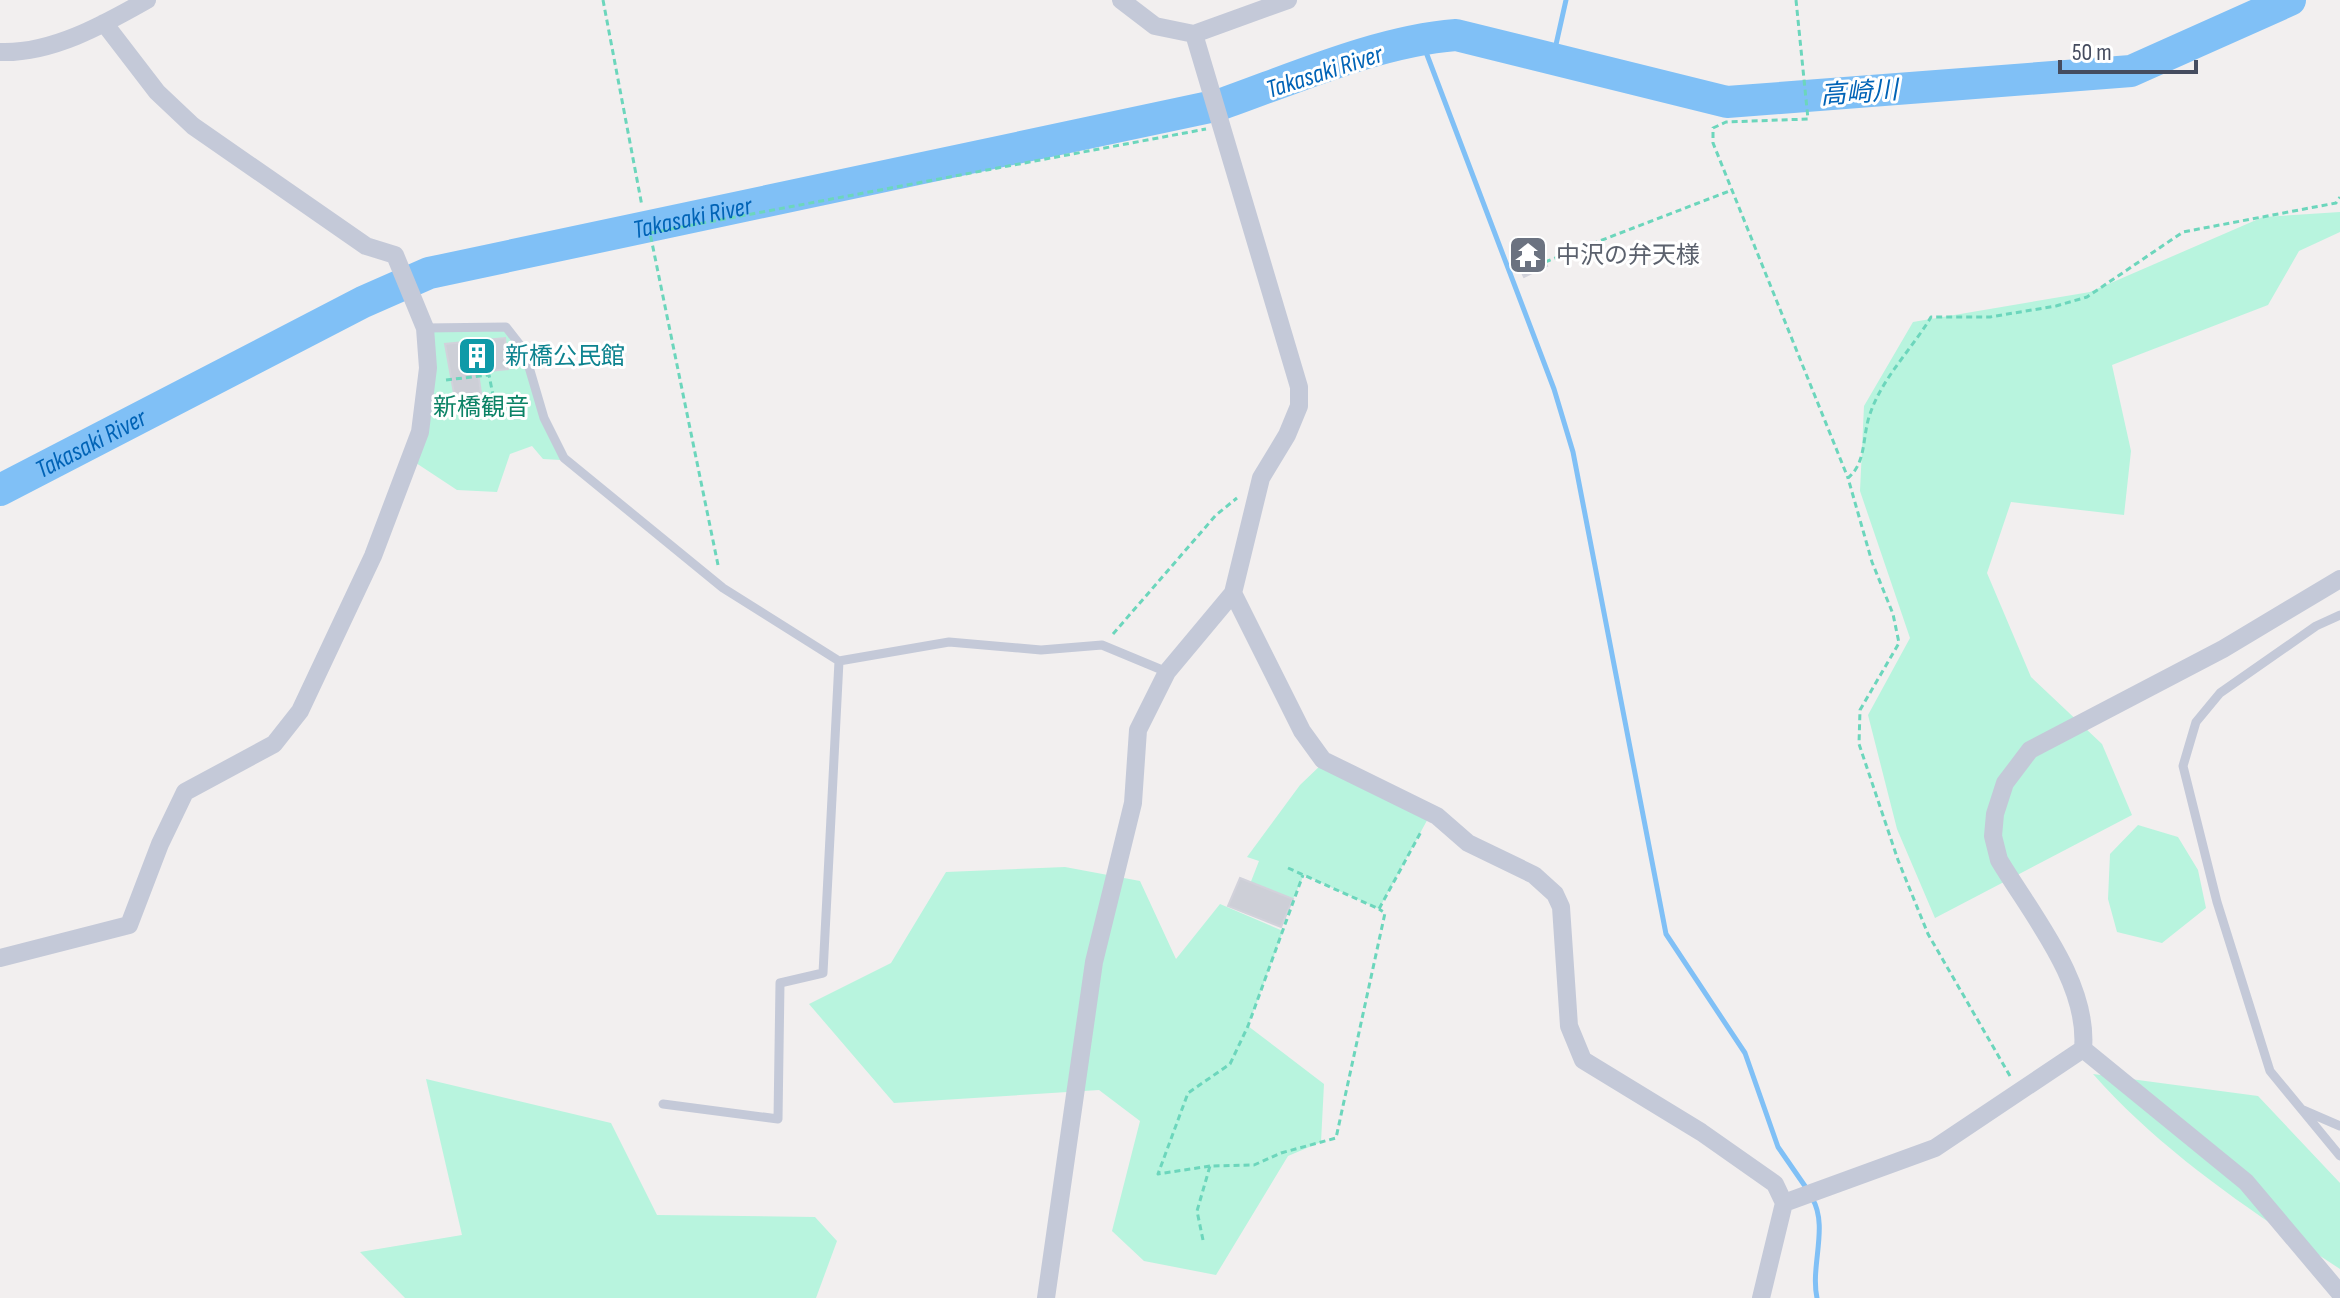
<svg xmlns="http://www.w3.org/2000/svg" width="2340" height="1298" font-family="'Sofia Sans Condensed','Noto Sans JP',sans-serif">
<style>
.green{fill:#b8f4de}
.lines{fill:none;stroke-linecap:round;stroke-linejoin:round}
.stream{stroke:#80c0f6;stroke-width:5}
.river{stroke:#80c0f6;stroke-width:32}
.building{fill:#cdcfd7;stroke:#d2d2db;stroke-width:2}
.path{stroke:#6cd6bc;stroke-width:3;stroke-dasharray:6 4;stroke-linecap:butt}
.service{stroke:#c4c9d8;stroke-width:9}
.minor{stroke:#c4c9d8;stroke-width:18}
.labels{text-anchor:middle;stroke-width:6;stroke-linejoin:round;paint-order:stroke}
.worship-label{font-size:24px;fill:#5b616d;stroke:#fff;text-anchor:start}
.culture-label{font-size:24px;fill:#0d838f;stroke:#fff;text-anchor:start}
.park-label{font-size:24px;fill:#0c8366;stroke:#fff}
.water-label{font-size:26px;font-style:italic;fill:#0063b6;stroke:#fff}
</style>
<rect width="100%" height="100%" fill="#f2efef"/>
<!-- green -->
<path class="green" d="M2340 212V232L2299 251 2268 305 2112 365 2131 451 2124 515 2011 502 1987 573 2031 677 2102 744 2132 815 1935 918 1897 829 1868 715 1910 638 1860 491 1864 406 1913 322 2090 292 2263 217Z
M504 330 520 350 561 460 543 459 532 446 510 454 497 492 457 490 413 461 429 332Z
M1323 763 1431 813 1379 909 1304 875 1293 899 1250 884 1259 861 1247 857 1300 785Z
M2138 825 2178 837 2198 870 2206 908 2162 943 2117 932 2108 899 2110 854Z
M1065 867 1140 881 1176 959 1220 904 1283 931 1248 1026 1324 1084 1321 1142 1288 1156 1216 1275 1144 1261 1112 1231 1140 1121 1099 1090 894 1103 809 1004 891 963 946 872Z
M2093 1074 2258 1096 2340 1183V1269C2252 1212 2163 1153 2093 1074Z
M426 1079 611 1123 657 1215 815 1217 837 1241 816 1298H405L360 1252 462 1235Z"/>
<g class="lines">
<!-- stream -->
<path class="stream" d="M1421 39 1554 389 1573 452 1666 934 1745 1053 1778 1147 1807 1189
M1553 58 1566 0
M1812 1198C1829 1226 1810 1266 1817 1298"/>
<!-- river -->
<path class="river" id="s1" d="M0 490 363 302 429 273 1219 105C1293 79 1378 41 1456 35L1727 102 2131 71 2290 0"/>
</g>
<!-- building -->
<path class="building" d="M1535 240 1547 266 1524 277 1511 249Z
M505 338 508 369 478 372 483 407 457 410 445 344Z
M1240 878 1293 899 1281 927 1228 906Z"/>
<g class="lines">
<!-- path -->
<path class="path" d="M603 0 642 206
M1796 0 1808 119 1726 122 1713 128V143L1848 478
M1545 262 1732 190
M446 380 489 375 497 415 522 410 519 399 524 397
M718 565 650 233 1206 129
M1113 634 1216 515 1237 498
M1288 868 1379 909 1422 830
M2010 1076 1928 934 1898 860 1859 744 1860 710 1899 643 1893 614 1872 562 1848 478C1867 462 1862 436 1870 414 1882 378 1912 349 1931 317H1990L2056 306 2087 297 2183 232 2336 203 2340 197
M1210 1166 1158 1174 1188 1093 1230 1064 1248 1026 1303 875
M1203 1240 1197 1211 1210 1166 1254 1165 1281 1153 1336 1138 1385 913 1379 909"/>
<!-- service -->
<path class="service" d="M425 328 506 327 524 350 544 418 564 458 723 588 839 661 949 642 1041 650 1102 645 1167 672
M2340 615 2316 626 2220 693 2196 722 2183 766 2217 902 2270 1071 2340 1156
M663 1104 778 1119 780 983 823 973 839 661
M2303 1110 2340 1126"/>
<!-- minor -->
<path class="minor" d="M1121 0 1155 26 1194 34 1288 0
M0 52C51 54 103 25 147 0
M1233 593 1302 731 1323 760 1437 816 1468 843 1534 875 1555 894 1561 907 1569 1026 1583 1060 1701 1132 1775 1184 1784 1203 1761 1298
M0 958 129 925 160 844 185 792 274 744 300 711 373 556 420 432 428 368 425 328 395 255 366 246 193 126 157 92 104 23
M2083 1049C2089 983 2032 915 1999 860L1993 836 1995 814 2005 783 2030 750 2223 649 2340 579
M2083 1049 2246 1182 2338 1291
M1784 1203 1935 1148 2083 1049
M1046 1298 1094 962 1133 803 1138 730 1167 672 1233 593 1261 478 1287 435 1299 406V387L1194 34"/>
</g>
<!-- icons -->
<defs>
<g id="temple-square" transform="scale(2)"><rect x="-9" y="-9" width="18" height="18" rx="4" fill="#6b7280" stroke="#fff"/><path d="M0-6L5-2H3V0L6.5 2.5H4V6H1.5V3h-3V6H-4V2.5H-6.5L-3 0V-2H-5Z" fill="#fff"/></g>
<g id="building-square" transform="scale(2)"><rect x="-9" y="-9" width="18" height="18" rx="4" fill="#0f9aa8" stroke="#fff"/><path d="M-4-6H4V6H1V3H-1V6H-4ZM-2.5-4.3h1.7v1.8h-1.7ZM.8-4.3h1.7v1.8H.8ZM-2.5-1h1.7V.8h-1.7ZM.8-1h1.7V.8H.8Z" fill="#fff"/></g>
</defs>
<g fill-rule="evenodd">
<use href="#temple-square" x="1528" y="255"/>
<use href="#building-square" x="477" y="356"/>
</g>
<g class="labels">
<!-- worship labels -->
<g class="worship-label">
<text x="1556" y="263">中沢の弁天様</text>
</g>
<!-- culture labels -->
<g class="culture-label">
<text x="505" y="364">新橋公民館</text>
</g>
<!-- park labels -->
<g class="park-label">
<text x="481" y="415">新橋観音</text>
</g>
<!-- water labels -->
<g class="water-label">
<text transform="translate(1324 71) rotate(-18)" y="9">Takasaki River</text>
<text transform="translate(1859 92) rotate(-4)" y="9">高崎川</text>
<text dy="9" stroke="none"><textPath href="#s1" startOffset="750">Takasaki River</textPath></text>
<text dy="9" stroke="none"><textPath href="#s1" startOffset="102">Takasaki River</textPath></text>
</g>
</g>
<!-- scale -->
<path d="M2060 60v12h136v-12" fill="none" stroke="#454c5f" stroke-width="4"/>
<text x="2072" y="60" font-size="24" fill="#454c5f" stroke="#ffffff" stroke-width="6" paint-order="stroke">50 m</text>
</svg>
